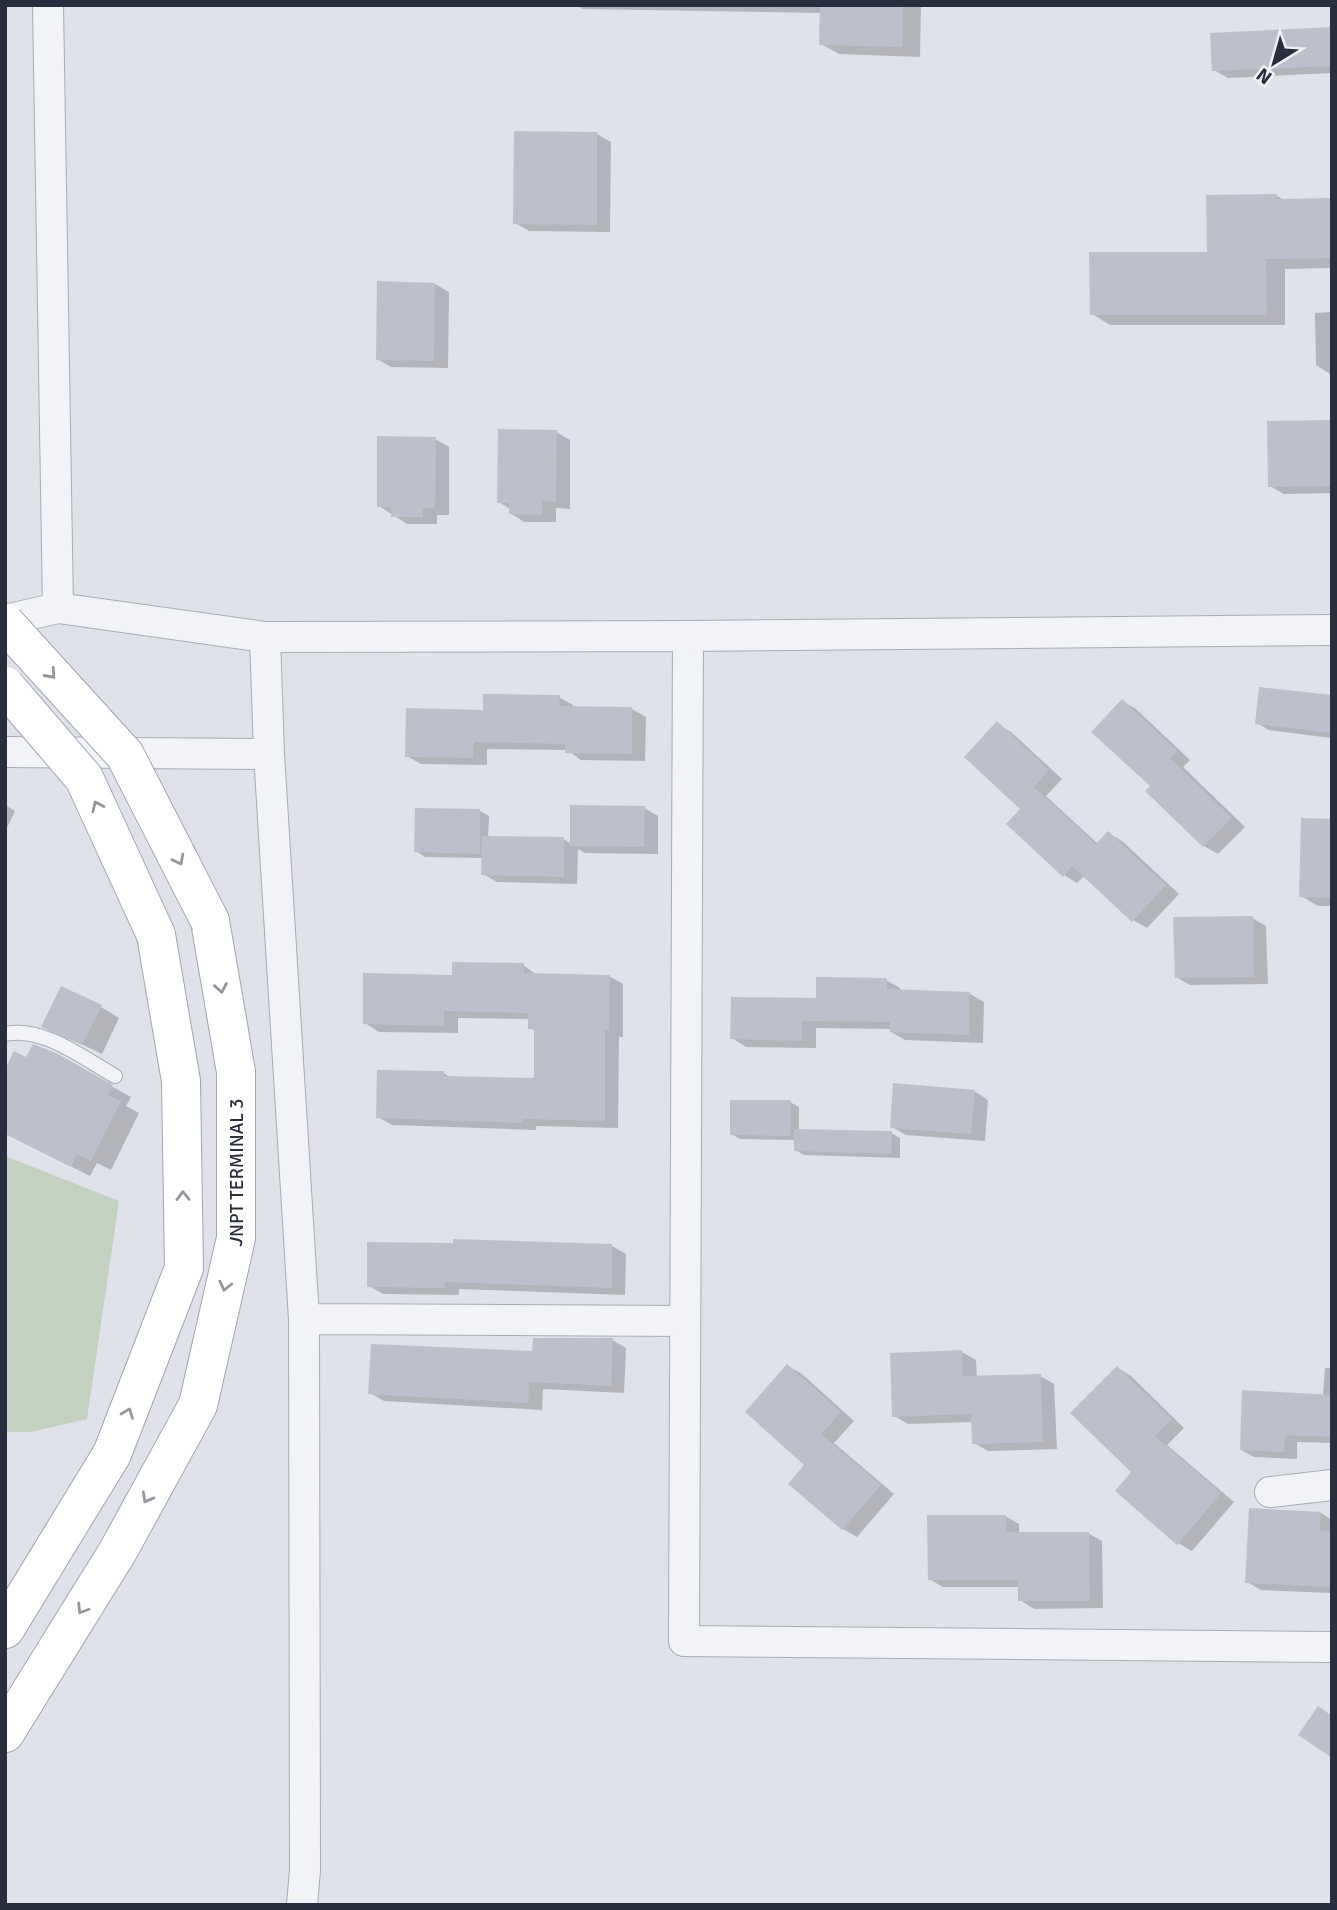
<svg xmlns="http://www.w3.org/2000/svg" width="1337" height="1910" font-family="Signika,sans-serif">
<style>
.grass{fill:#c3d1c1}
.shadow{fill:#0003}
.building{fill:#bdc0ca}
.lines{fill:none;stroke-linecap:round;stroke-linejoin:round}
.lane-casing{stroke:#a8acb5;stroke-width:16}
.street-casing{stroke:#a8acb5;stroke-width:32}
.primary-casing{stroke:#9fa5b3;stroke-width:40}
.lane{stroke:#f2f3f6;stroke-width:14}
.street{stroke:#f2f3f6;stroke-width:30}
.primary{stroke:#fff;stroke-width:38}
.primary-bridge-casing{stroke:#9fa5b3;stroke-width:40;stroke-linecap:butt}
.primary-bridge{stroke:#fff;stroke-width:38}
.oneway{stroke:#94969e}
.labels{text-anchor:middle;stroke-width:7;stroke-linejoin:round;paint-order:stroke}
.street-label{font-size:19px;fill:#292e3e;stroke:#eff1f5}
</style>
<rect width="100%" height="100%" fill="#dfe2e8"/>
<!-- grass -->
<path class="grass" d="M5 1156 119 1201 87 1419 31 1432H5Z"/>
<!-- shadow -->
<path class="shadow" d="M576 5H921L920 57 839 54 821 44 822 13 583 9Z
M1332 29V73L1228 78 1214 70Z
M597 134 611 142 610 232 529 231 515 223Z
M1277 196 1284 200 1332 199V268L1285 269V325H1110L1092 314 1209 254Z
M379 283 435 284 449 292 448 368 391 367 377 359Z
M1332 312V374H1330L1316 365 1315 313Z
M1332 422V493L1284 494 1270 486Z
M556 432 570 440V509L556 508V522H524L510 513V509L499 502Z
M435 439 449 447V515H437V524H407L379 506Z
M559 697 573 705V708L632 709 646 717 645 761 581 760 567 750 487 749V765L421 764 407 756 485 711Z
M1332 697V745L1330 744 1331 738 1269 730 1257 723Z
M1122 701 1136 709 1190 760 1183 767 1245 827 1218 854 1204 846 1148 791 1152 786Z
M997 724 1011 732 1062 779 1046 796 1098 844 1108 833 1122 841 1179 894 1147 928 1133 920 1085 875 1077 883 1064 875 1023 808Z
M5 805 15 811 5 832Z
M644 808 658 816V854L585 853 578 849 577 884 497 882 483 874V858L425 857 416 851 480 811 489 816 488 838 564 839 571 844Z
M1332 821V906H1318L1301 896Z
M1252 918 1266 926 1268 984 1190 985 1176 977Z
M523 965 537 975 609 976 623 984V1037H619L618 1128 536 1126V1130L392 1125 378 1117 443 1073 452 1078 535 1079 536 1031 530 1028V1019L458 1018V1033L379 1032 365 1023 453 977Z
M886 980 900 988V992L970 994 984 1002 983 1043 905 1040 891 1032V1029L816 1028V1048L746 1047 732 1038 818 1000Z
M101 1007 119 1018 102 1054 44 1026Z
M57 1056 131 1097 126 1106 139 1113 111 1170 97 1163 90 1176 12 1137 27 1059Z
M974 1091 988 1100 985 1141 906 1135 892 1127Z
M790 1102 799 1107V1131L891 1133 900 1138V1158L804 1155 795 1150V1140L740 1139 731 1134Z
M455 1245 612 1246 626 1254 625 1295 459 1289V1295L383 1294 369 1286Z
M612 1340 626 1348 624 1393 543 1389 542 1410 384 1401 370 1393 534 1353Z
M962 1352 976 1360 977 1378 1040 1376 1054 1384 1057 1449 988 1451 974 1443 973 1422 908 1424 894 1416Z
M788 1366 802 1374 854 1421 834 1443 894 1494 857 1537 843 1529 791 1484 807 1465Z
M1118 1368 1131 1376 1184 1428 1167 1445 1234 1502 1192 1551 1178 1543 1133 1472Z
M1325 1368H1332V1443L1297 1442V1459L1254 1457 1241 1450 1323 1396Z
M1321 1513 1332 1520V1598L1330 1593 1261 1590 1247 1582Z
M1005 1516 1019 1524V1534L1088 1533 1102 1541 1103 1608 1034 1609 1020 1600V1587H943L929 1579Z"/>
<!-- building -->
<path class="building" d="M820 5H903L902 47 819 45Z
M1332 27V66L1212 71 1210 33Z
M514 131 597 132V225L513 224Z
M1277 194V199L1332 198V258L1266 259 1267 315H1090L1089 252H1207L1206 195Z
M377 281 435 283 434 361 376 360Z
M1332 420V486L1268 487 1267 421Z
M498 429 557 430 556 502 542 501V515L509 514V503H497Z
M377 436 436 437 435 508H423V517H391V507H377Z
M1259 687 1332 695V733L1255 724Z
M483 694 560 695 559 706 632 707V754L565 753V744L474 742 473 758 405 757 406 708 483 710Z
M1122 699 1177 751 1170 758 1232 818 1203 847 1145 791 1150 786 1091 732Z
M997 721 1049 770 1034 787 1096 844 1108 831 1166 885 1132 922 1072 866 1063 877 1006 824 1020 809 964 757Z
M570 805 645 806 644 847 570 846Z
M415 808 480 809V854L414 852Z
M1301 818 1332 819V898L1299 897Z
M482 836 564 837V877L481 875Z
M1253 916 1254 977 1175 978 1173 917Z
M452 962 524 963V973L610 975 609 1030H605V1121L523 1119V1123L376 1118 377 1070 444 1071V1076L534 1078V1029H528V1013L444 1011V1026L363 1024V973L452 975Z
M816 977 887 978V989L970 992 969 1035 890 1032V1022L802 1021V1041L730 1039 731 997 816 998Z
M61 986 102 1005 82 1045 41 1027Z
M33 1044 58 1054 113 1085 108 1095 121 1101 91 1161 77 1154 71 1167 5 1134V1070L14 1051 26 1057Z
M893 1083 975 1090 971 1134 890 1128Z
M730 1100H791L790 1136 730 1135Z
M794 1129 892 1131 891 1154 794 1151Z
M453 1239 612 1244V1288L445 1282V1288L367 1287V1242L453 1243Z
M533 1338H613L611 1386 529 1382 528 1403 368 1394 371 1344 532 1351Z
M962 1350 963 1376 1041 1374 1043 1442 972 1444 971 1414 892 1417 890 1353Z
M787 1364 841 1412 821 1434 881 1485 842 1530 788 1484 804 1465 745 1412Z
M1117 1366 1172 1419 1155 1436 1221 1493 1177 1545 1115 1491 1131 1472 1070 1413Z
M1242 1390 1332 1395V1437L1285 1435 1284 1452 1240 1450Z
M1249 1508 1321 1512 1320 1530 1332 1531V1587L1245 1583Z
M927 1515H1006V1532H1089L1090 1601H1018V1580H928Z
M1318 1706 1332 1716V1758L1298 1735Z"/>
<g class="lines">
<!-- lane casing -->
<g class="lane-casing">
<path id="lane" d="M5 1034C43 1026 83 1058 115 1076"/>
</g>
<!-- street casing -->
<g class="street-casing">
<path id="street" d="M48 5 58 608
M5 620 58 608 265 637
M688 636 684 1641 1332 1647
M5 752 269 754 304 1319 305 1870 302 1905
M269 754 265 637 688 636 1332 630
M304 1319 685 1321
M1270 1492 1332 1485"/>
</g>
<!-- primary casing -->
<g class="primary-casing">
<g id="primary">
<path d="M5 1629 112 1454 184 1268 181 1081 156 935"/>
<path id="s1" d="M5 1733 118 1551 198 1405 236 1238V1072L210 921"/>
</g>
</g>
<!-- lane -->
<use href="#lane" class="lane"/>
<!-- street -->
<use href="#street" class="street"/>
<!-- primary -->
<use href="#primary" class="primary"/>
<!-- primary-bridge casing -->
<g class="primary-bridge-casing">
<path id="primary-bridge" d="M5 623 125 755 210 921
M5 686 84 778 156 935"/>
</g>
<!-- primary-bridge -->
<use href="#primary-bridge" class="primary-bridge"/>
</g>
<!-- one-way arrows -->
<defs><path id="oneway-chevron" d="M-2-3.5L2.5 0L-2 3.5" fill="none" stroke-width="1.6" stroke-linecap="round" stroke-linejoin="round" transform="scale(1.75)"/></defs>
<g class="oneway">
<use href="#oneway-chevron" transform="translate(51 674) rotate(48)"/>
<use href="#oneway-chevron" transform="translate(97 806) rotate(-115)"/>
<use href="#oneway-chevron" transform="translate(179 860) rotate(63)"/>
<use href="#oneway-chevron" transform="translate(221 988) rotate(80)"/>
<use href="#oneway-chevron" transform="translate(183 1196) rotate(-91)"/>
<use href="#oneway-chevron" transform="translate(225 1286) rotate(103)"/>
<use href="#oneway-chevron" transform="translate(128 1413) rotate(-69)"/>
<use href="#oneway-chevron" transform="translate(147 1498) rotate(119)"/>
<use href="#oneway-chevron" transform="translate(82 1609) rotate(122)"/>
</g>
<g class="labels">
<!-- street labels -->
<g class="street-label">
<text dy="7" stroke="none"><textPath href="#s1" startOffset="618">JNPT TERMINAL 3</textPath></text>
</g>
</g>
<!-- border -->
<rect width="1337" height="1910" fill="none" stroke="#292e3e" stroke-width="14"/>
<!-- north arrow -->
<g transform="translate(1274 63) rotate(217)" stroke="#eff1f5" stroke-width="5" paint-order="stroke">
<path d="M0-5L12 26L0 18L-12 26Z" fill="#292e3e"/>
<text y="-10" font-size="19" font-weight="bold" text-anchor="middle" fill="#292e3e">N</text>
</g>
</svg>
